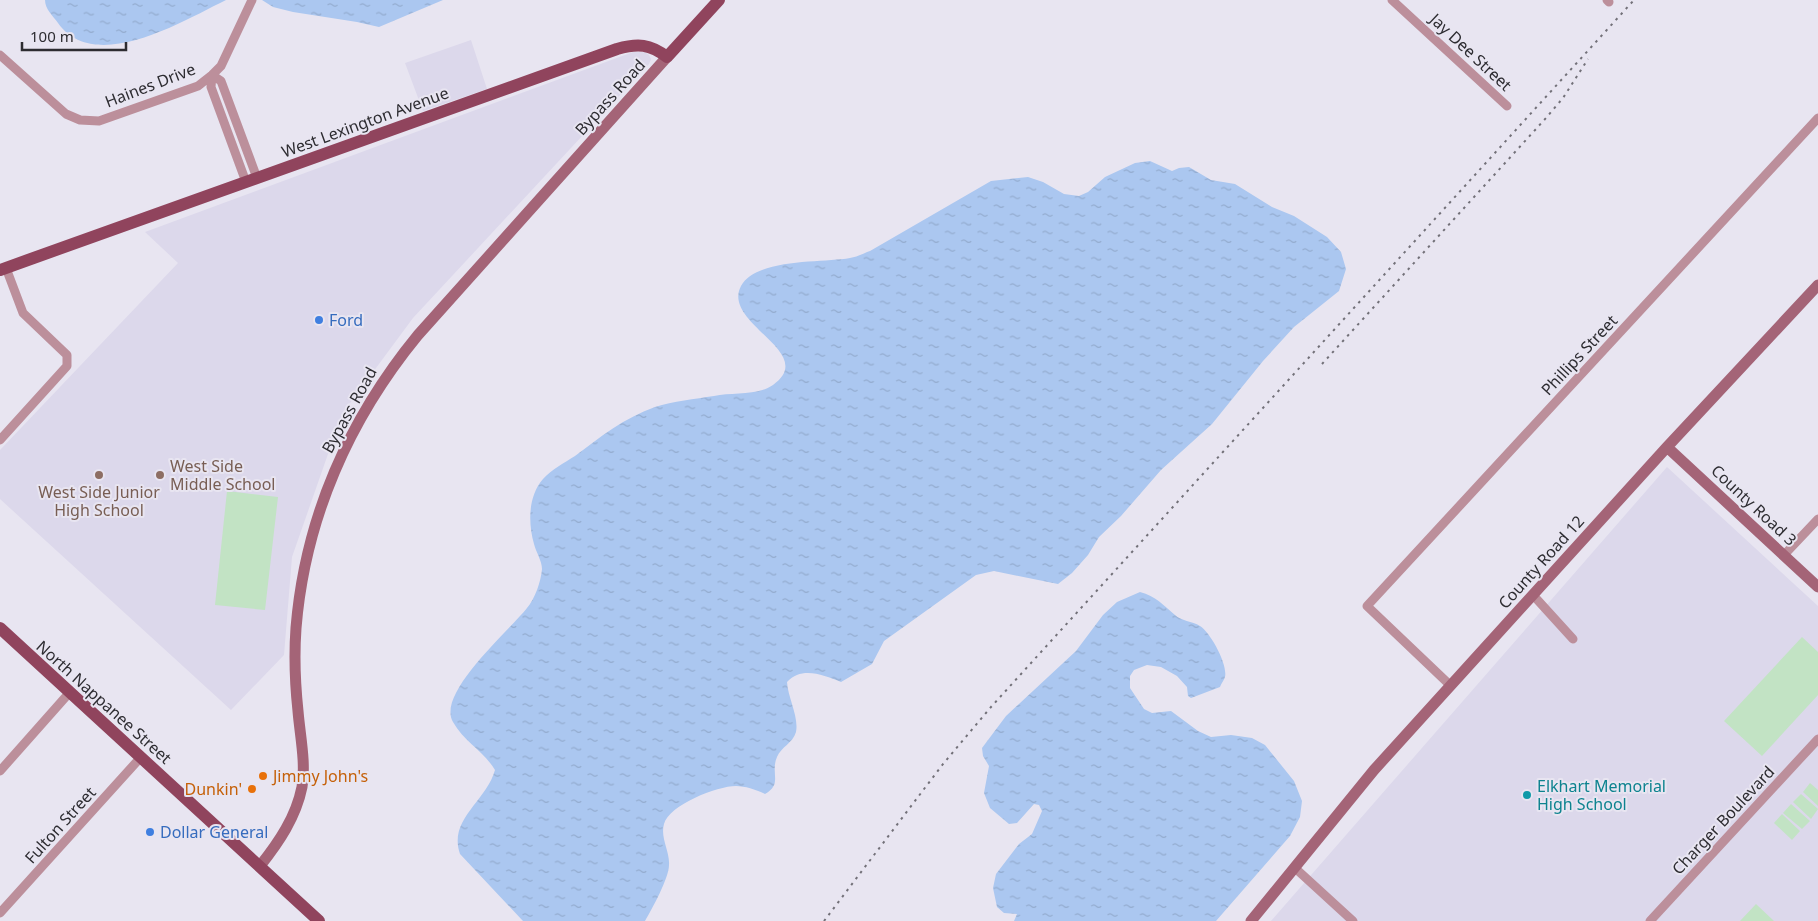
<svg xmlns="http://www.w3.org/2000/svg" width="1818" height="921" font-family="'Noto Sans',sans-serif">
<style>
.built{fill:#dcd8eb}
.park{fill:#c2e3c4}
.water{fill:url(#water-ripples)}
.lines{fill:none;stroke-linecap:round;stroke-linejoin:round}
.street{stroke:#bc8f9b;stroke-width:9}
.secondary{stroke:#a46477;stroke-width:11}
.primary{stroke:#90445d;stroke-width:12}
.rail{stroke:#727078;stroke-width:2;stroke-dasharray:2.5 5;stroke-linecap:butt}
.shop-dot{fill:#3f7fe0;stroke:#e8e5f1;stroke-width:2}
.education-dot{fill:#8d6e63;stroke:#e8e5f1;stroke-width:2}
.food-dot{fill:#e8710a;stroke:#e8e5f1;stroke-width:2}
.culture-dot{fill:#0f9aa8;stroke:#e8e5f1;stroke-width:2}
.labels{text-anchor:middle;stroke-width:4;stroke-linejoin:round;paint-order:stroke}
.street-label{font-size:16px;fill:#2d2c31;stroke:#e8e5f1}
.shop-label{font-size:16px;fill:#366cbe;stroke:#e8e5f1;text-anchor:start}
.education-label{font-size:16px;fill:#785e54;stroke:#e8e5f1;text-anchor:start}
.food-label{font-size:16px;fill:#c56008;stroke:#e8e5f1;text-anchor:start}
.culture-label{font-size:16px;fill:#0d838f;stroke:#e8e5f1;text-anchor:start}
</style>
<defs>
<pattern id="water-ripples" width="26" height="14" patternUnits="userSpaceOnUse" patternTransform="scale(1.25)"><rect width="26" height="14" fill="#abc7f0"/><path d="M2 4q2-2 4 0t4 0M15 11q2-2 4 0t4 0" fill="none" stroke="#93abce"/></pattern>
</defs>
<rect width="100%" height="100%" fill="#e8e5f1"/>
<!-- built -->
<path class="built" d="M471 40 487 89 423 111 405 63Z
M633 52H645L649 55 651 59 649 64 413 318 342 414 292 557 284 655 231 710 0 499V450L178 263 145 232Z
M1667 467 1818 606V921H1271Z"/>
<!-- park -->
<path class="park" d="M227 491 278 497 265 610 215 605Z
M1802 637 1818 652V695L1762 756 1724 721Z
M1810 783 1818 790V806L1803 792Z
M1801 794 1818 809 1811 819 1793 802Z
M1791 804 1810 821 1802 829 1783 813Z
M1782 814 1800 831 1792 840 1774 823Z
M1756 904 1774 921H1740Z"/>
<!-- water -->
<path class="water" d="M45 0H226C183 21 95 75 58 23 53 16 45 9 45 0Z
M262 0H443L379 27 357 22 293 12 273 7Z
M1150 161 1172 171 1179 168 1189 167 1211 180 1235 184 1272 207 1294 216 1327 237 1341 252 1346 269 1339 291 1294 327 1263 361 1212 424 1161 470 1121 516 1099 537 1088 555 1072 573 1058 584 994 571 976 575 884 641 872 664 841 682C823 675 802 666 787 682 788 698 799 717 796 732 793 743 781 747 777 757 770 773 783 784 765 794 757 790 745 786 736 786 717 786 669 805 664 824 660 838 670 851 669 865 669 878 652 909 645 921H523L460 854C448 819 486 802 495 770 482 749 465 743 453 722 436 693 510 630 527 608 535 599 541 581 542 569 542 561 536 552 534 544 528 523 528 496 543 479 552 469 564 463 575 456 600 437 624 418 655 407 673 401 695 399 714 396 732 392 757 396 773 385 819 352 721 324 741 286 756 258 822 263 850 258 857 257 864 253 870 251L991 181 1028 177 1043 182 1064 194 1079 196 1088 192 1105 177 1135 163Z
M1140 592C1156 596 1163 605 1175 615 1181 621 1192 621 1200 626 1210 632 1228 664 1225 677 1224 680 1221 684 1220 687L1191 698 1188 696 1187 687 1177 676 1161 667 1147 665 1134 670 1130 676V688L1144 709 1152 713 1171 711 1198 731 1211 737 1231 735 1252 738 1265 745 1294 781 1302 801 1300 817 1290 836 1216 921H1014L1017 914 1004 913 997 907 993 888 996 874 1019 844 1032 834 1042 811 1039 805 1034 804 1017 823 1009 824 990 808 984 793 989 766 983 756 982 748 1006 716 1076 651 1103 615 1117 602Z"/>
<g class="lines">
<!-- street -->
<path class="street" d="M1392 0 1507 106
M1607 0 1609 2
M0 55 66 114 80 120 99 121 198 86 212 75 221 66 252 0
M246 182 211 87 212 75 221 81 257 178
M0 440 67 366V355L23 313 6 268
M1784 555 1818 519
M1533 595 1573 639
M1451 686 1367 606 1818 118
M0 771 70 692
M1295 868 1353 921
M0 913 141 757
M1650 921 1818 739"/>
<!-- secondary -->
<path class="secondary" d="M1667 447 1818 587
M260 866C279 842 296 817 302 787 306 762 300 736 298 711 295 683 294 656 296 628 305 518 349 419 418 335L667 57
M1251 921 1374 770 1667 447 1818 285"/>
<!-- primary -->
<path class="primary" d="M0 270 617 49C638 43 650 44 667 57L719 0
M0 628 319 921"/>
<!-- rail -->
<path class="rail" d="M1322 364 1546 118 1563 98 1588 59
M824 921 943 764 991 707 1634 0"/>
</g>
<!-- markers -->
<g class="shop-dot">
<circle cx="319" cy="320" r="5"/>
<circle cx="150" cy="832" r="5"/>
</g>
<g class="education-dot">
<circle cx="99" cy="475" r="5"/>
<circle cx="160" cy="475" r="5"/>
</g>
<g class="food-dot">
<circle cx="263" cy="776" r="5"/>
<circle cx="252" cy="789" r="5"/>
</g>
<circle class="culture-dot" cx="1527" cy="795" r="5"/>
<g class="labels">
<!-- street labels -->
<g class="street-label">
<text transform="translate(1471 52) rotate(43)" y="6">Jay Dee Street</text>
<text transform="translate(150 85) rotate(-21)" y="6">Haines Drive</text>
<text transform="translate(610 97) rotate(-48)" y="6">Bypass Road</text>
<text transform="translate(365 122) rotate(-20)" y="6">West Lexington Avenue</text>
<text transform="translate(1579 355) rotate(-47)" y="6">Phillips Street</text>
<text transform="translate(349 410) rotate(-61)" y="6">Bypass Road</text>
<text transform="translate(1754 505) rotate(43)" y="6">County Road 3</text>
<text transform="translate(1541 562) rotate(-48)" y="6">County Road 12</text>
<text transform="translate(104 702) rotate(42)" y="6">North Nappanee Street</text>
<text transform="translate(1723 820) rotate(-47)" y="6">Charger Boulevard</text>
<text transform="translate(60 825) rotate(-48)" y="6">Fulton Street</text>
</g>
<!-- shop labels -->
<g class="shop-label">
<text x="329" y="326">Ford</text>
<text x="160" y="838">Dollar General</text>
</g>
<!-- education labels -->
<g class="education-label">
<text x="170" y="472">West Side<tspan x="170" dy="18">Middle School</tspan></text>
<text x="99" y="498" text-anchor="middle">West Side Junior<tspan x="99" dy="18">High School</tspan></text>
</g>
<!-- food labels -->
<g class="food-label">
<text x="273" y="782">Jimmy John's</text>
<text x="242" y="795" text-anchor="end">Dunkin'</text>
</g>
<!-- culture labels -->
<g class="culture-label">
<text x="1537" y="792">Elkhart Memorial<tspan x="1537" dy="18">High School</tspan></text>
</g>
</g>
<!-- scale -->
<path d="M22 42v8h104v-8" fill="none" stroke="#2d2c31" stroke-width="2.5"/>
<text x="30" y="42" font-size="15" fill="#2d2c31" stroke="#e8e5f1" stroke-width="4" paint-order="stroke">100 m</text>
</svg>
